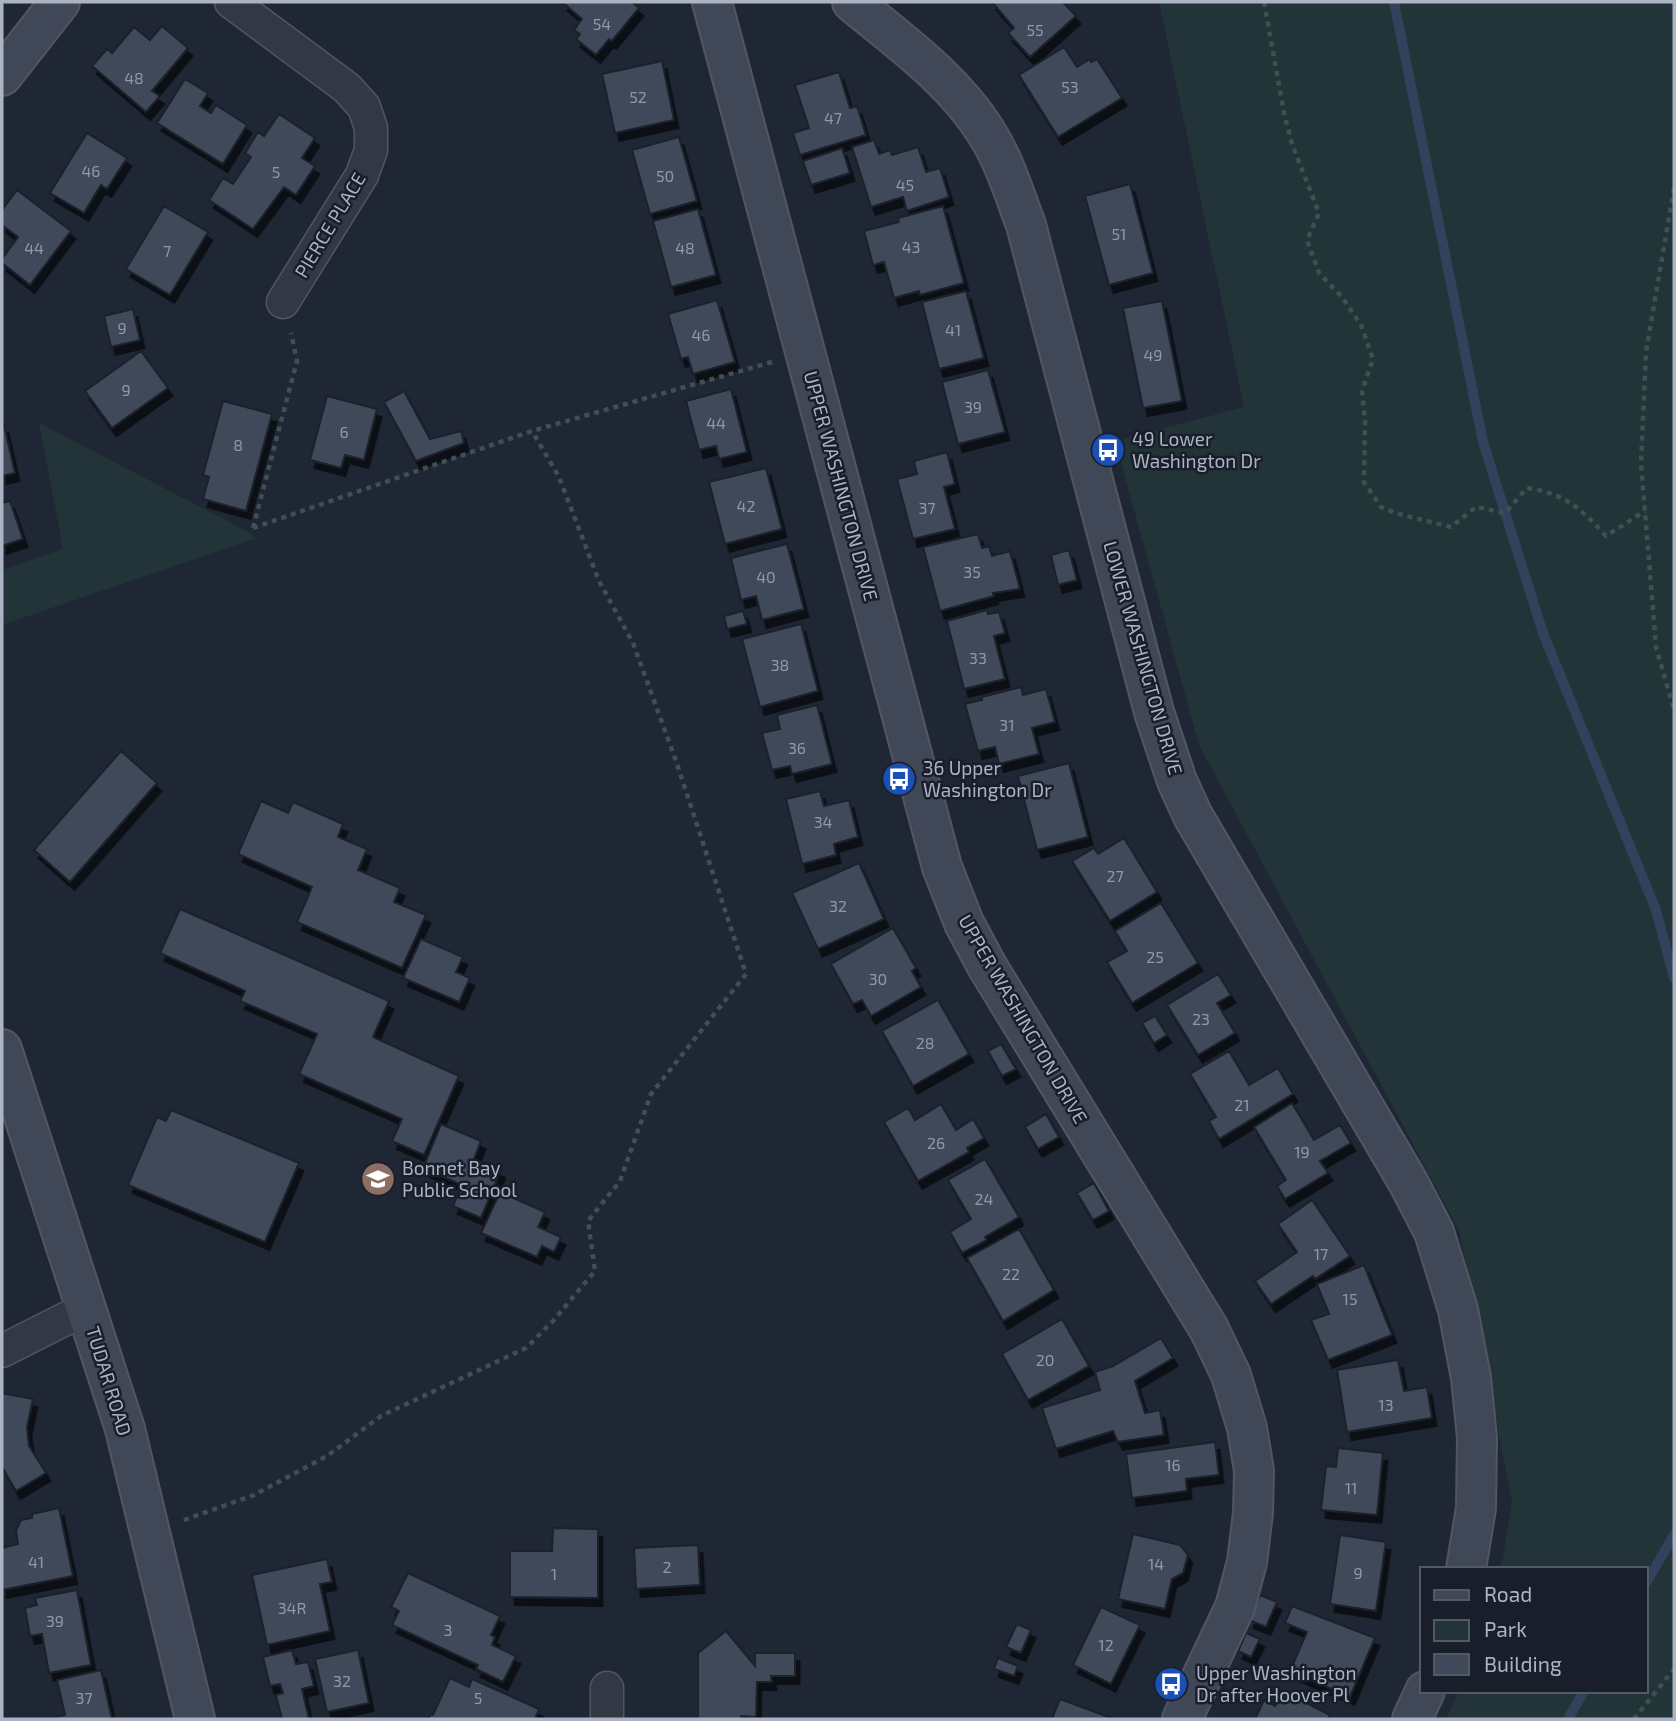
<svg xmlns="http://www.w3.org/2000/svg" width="1676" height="1721" font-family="'Exo 2',sans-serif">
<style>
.green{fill:#223437}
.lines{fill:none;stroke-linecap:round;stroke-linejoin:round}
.stream{stroke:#32425c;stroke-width:10}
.building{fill:#40495a;stroke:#1a202c;stroke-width:2;filter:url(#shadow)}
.street-casing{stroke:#505664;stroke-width:35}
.secondary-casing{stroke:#505664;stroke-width:42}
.path{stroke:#3e5053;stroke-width:4.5;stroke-dasharray:5 5;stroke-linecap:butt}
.street{stroke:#323945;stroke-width:32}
.secondary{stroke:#404858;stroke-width:38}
.labels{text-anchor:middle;stroke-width:5;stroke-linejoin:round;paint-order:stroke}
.number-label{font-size:16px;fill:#9198a9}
.street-label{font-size:19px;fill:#acb3c3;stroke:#181e2a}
.poi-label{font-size:19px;fill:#acb3c3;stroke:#181e2a;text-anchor:start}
</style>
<defs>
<filter id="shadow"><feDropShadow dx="4.5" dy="8" stdDeviation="0" flood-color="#0009"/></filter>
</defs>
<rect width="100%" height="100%" fill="#1f2735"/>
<!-- green -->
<path class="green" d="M1159 2H1674V1719H1446L1459 1691H1646V1569H1501L1512 1502 1459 1230 1199 745 1115 441 1244 407Z
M39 423 241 528 257 538 2 625V570L63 549Z"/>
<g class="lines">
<!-- stream -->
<path class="stream" d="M1394 2 1483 442 1543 633 1656 910 1674 978
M1646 1583 1674 1535
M1568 1719 1584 1691"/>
</g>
<!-- building -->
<path class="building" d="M564 2H632L639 8 612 41 609 39 596 55 576 39 580 34 574 30 582 19 563 3Z
M992 2H1063L1076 16 1030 57 1008 33 1014 28Z
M162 26 188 48 152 91 160 96 146 112 92 66 107 49 112 53 134 27 150 40Z
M1064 47 1077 67 1090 59 1091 62 1097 59 1122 98 1058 137 1019 75Z
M662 61 674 120 615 133 602 74Z
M839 72 850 108 857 106 866 135 800 155 793 133 809 128 795 85Z
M185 79 208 93 200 106 211 113 216 105 247 125 223 164 157 123Z
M279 114 315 138 302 158 315 166 296 195 284 187 253 229 209 200 223 178 233 184 251 157 245 153 258 132 264 136Z
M87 133 127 158 107 189 101 185 84 213 50 193Z
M679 137 697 201 650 214 632 150Z
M874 140 879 154 890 150 892 155 918 147 926 172 940 168 949 197 907 211 903 197 871 207 852 147Z
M842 148 850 173 811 185 803 161Z
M1130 184 1153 273 1109 285 1085 196Z
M17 190 71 231 30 285 2 263V259L18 237 2 225V210Z
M164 206 208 232 170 295 126 269Z
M943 206 964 283 920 295 919 291 894 298 884 262 873 265 864 231 899 222 898 218Z
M698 209 716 275 671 287 653 221Z
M966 291 984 358 939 369 922 302Z
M717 300 735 362 693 374 688 357 681 359 668 314Z
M1162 301 1182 401 1143 408 1123 308Z
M133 309 140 340 111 347 104 316Z
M141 351 168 388 112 428 85 391Z
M988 370 1005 432 958 444 942 382Z
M731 389 747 452 719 459 716 446 699 450 686 401Z
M404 391 430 439 461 431 464 443 416 461 384 402Z
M327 396 377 409 364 460 345 455 341 468 310 460Z
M223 401 272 414 246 511 203 499 209 477 203 475Z
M4 425 15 473 2 476V426Z
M947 452 955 484 944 487 955 529 913 539 897 479 917 474 914 461Z
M766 468 782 529 725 544 709 482Z
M10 501 23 539 2 546V503Z
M978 534 982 548 989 546 992 556 1010 551 1020 589 993 593 994 596 940 611 923 547Z
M787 544 804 609 762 620 756 596 741 600 731 558Z
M1069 550 1077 580 1058 585 1051 555Z
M987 610 988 614 999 612 1005 633 994 636 1005 679 964 689 947 621Z
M743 611 747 624 727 629 724 616Z
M801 624 818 691 760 707 742 639Z
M1021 687 1023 695 1046 689 1055 722 1032 728 1039 754 999 764 995 747 978 751 965 704 982 700V697Z
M817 705 832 764 792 774 790 766 772 770 762 733 780 729 777 715Z
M121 751 157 783 70 882 34 850Z
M1069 763 1088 837 1037 850 1018 776Z
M820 791 824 806 849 800 858 837 834 844 836 855 802 864 786 799Z
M261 801 288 813 293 802 343 824 338 837 367 849 358 870 400 888 394 902 426 915 402 968 297 922 312 887 238 854Z
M1124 838 1157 892 1110 921 1072 861 1094 848 1098 854Z
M859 863 884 919 818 949 792 893Z
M1161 903 1198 963 1132 1003 1107 962 1127 951 1115 931Z
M180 909 389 1001 373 1037 459 1076 424 1155 392 1141 402 1119 299 1074 317 1034 240 1001 245 991 160 953Z
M893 928 916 968 912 971 921 987 871 1016 862 1000 853 1004 831 964Z
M421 939 463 957 456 972 470 978 459 1002 403 978Z
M1218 974 1231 995 1217 1003 1235 1033 1198 1055 1167 1005Z
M938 1000 969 1054 913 1086 882 1031Z
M1155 1016 1167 1035 1154 1043 1142 1023Z
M1001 1044 1016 1069 1002 1076 988 1051Z
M1229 1051 1249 1085 1278 1068 1293 1094 1219 1139 1209 1121 1216 1117 1190 1074Z
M1292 1103 1314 1140 1340 1125 1351 1143 1320 1161 1328 1173 1285 1199 1277 1186 1286 1180 1254 1127Z
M941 1104 956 1130 973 1119 984 1138 967 1148 969 1152 918 1181 884 1122 908 1108 915 1120Z
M171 1110 299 1163 265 1242 128 1185 157 1117 166 1121Z
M1046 1114 1059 1137 1038 1149 1025 1127Z
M441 1124 481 1141 474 1159 501 1170 481 1218 453 1206 462 1185 423 1168Z
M985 1159 1019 1217 985 1237 987 1240 962 1253 950 1232 971 1219 948 1180Z
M1094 1183 1109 1211 1093 1220 1077 1193Z
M500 1192 545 1212 538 1227 561 1237 554 1252 542 1246 537 1257 481 1233Z
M1312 1200 1350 1256 1315 1279 1313 1276 1271 1304 1255 1281 1297 1252 1278 1224Z
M1019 1229 1054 1290 1003 1321 967 1258Z
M1364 1265 1392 1335 1328 1360 1311 1320 1329 1314 1317 1284Z
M1062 1319 1089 1366 1028 1400 1002 1354Z
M1161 1338 1173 1358 1135 1381 1145 1413 1160 1410 1164 1435 1118 1442 1113 1431 1056 1449 1042 1408 1100 1390 1095 1372 1113 1366Z
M1398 1360 1404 1391 1427 1387 1432 1418 1347 1432 1337 1370Z
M2 1393 33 1399 27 1427 29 1446 46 1473 16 1491 2 1467Z
M1215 1442 1219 1475 1186 1479 1187 1491 1132 1498 1126 1454Z
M1338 1448 1383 1453 1377 1515 1321 1510 1326 1466 1336 1467Z
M59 1508 73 1576 2 1590V1548L18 1544 16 1531 21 1520 32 1518V1514Z
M553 1528 598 1529V1598L510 1597V1551H552Z
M1133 1534 1180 1545 1188 1555 1183 1573 1172 1579 1165 1609 1118 1599Z
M1340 1535 1386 1542 1376 1611 1330 1604Z
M698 1545 700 1585 636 1589 634 1548Z
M327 1559 332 1582 320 1584 330 1631 267 1645 252 1575Z
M408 1573 500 1616 491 1635 495 1637 492 1645 516 1656 503 1682 476 1669 478 1665 392 1625 399 1611 391 1607Z
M77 1590 91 1665 49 1673 42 1634 30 1636 25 1608 37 1605 35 1598Z
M1260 1595 1277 1602 1266 1627 1249 1620Z
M1292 1606 1375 1638 1350 1697 1290 1671 1307 1632 1285 1623Z
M1101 1607 1140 1625 1111 1684 1073 1665Z
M1017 1624 1031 1630 1021 1653 1006 1647Z
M726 1631 755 1666V1653H795V1676H771L772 1682H757L756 1717 741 1716 742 1719H698V1653Z
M1246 1633 1260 1639 1251 1657 1238 1651Z
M292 1650 296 1664 308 1662 314 1686 302 1689 309 1719H282L276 1695 283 1693 280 1684 270 1686 263 1657Z
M358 1650 369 1703 327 1712 315 1659Z
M998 1658 1018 1666 1014 1676 994 1669Z
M101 1670 112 1719H53V1717L65 1715 57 1680Z
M450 1678 469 1687 472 1679 539 1709 535 1719H428L431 1714 433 1715Z
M1283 1691 1330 1715 1328 1719H1255L1264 1700 1275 1706Z
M1060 1699 1114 1719H1052Z"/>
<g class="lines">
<!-- street casing -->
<g class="street-casing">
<path id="street" d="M231 2 347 88 364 107 371 128V150L362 175 283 302
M2 1351 87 1308
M607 1688V1719"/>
</g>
<!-- secondary casing -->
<g class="secondary-casing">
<path id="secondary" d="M712 2 942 867 964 923 987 966 1209 1329 1231 1375 1247 1428 1254 1471 1253 1513 1247 1562 1235 1607 1182 1719
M852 2C899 41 953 79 986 132 1004 160 1014 193 1026 225L1154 712 1177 781 1193 816 1408 1182 1434 1232 1458 1310 1471 1378 1477 1438 1476 1508 1466 1569
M2 76 60 2
M2 1049 125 1429 195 1719
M1412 1719 1425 1691"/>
</g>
<!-- path -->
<path class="path" d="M1264 2 1284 113 1292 144 1319 213 1307 240 1319 273 1342 297 1361 325 1373 359 1362 391 1365 421 1364 482 1381 507 1395 513 1451 527 1476 507 1505 513 1527 488C1566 494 1580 508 1606 536L1645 511
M1674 188 1646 352 1641 463 1656 647 1674 710
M253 528 532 431 772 362
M253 528 297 361 291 333
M184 1520 254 1495 327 1456 381 1416 526 1348 553 1321 595 1271 588 1221 620 1181 651 1094 746 974 676 761 633 643 599 581 559 477 532 431
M1634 1719 1674 1669"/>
<!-- street -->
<use href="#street" class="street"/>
<!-- secondary -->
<use href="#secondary" class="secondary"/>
</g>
<!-- icons -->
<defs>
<g id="bus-disc" transform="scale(1.75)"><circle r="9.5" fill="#1a4fb4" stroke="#181e2a"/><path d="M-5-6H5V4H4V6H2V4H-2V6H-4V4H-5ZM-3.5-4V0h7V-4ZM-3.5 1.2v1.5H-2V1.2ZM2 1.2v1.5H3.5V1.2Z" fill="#fff"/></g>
<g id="school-disc" transform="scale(1.75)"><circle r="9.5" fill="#8d6e63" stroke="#181e2a"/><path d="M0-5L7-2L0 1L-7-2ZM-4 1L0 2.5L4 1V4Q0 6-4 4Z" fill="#fff"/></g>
</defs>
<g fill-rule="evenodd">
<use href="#bus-disc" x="1108" y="450"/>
<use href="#bus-disc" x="899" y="779"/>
<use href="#school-disc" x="378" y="1179"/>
<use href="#bus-disc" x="1171" y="1684"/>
</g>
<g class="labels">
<!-- number labels -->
<g class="number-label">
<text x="602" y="30">54</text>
<text x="1035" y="36">55</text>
<text x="134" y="84">48</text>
<text x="1070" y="93">53</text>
<text x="638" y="103">52</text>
<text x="833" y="124">47</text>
<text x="91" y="177">46</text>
<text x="276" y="178">5</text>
<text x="665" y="182">50</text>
<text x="905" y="191">45</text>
<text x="1119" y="240">51</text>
<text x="911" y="253">43</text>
<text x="34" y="254">44</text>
<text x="685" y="254">48</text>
<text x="167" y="257">7</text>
<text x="122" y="334">9</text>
<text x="953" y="336">41</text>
<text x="701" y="341">46</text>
<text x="1153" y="361">49</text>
<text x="126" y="396">9</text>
<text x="973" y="413">39</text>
<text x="716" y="429">44</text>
<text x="344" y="438">6</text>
<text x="238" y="451">8</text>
<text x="746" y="512">42</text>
<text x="927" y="514">37</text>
<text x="972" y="578">35</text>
<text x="766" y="583">40</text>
<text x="978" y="664">33</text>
<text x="780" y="671">38</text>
<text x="1007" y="731">31</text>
<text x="797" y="754">36</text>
<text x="823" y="828">34</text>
<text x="1115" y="882">27</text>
<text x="838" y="912">32</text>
<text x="1155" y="963">25</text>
<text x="878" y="985">30</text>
<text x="1201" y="1025">23</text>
<text x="925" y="1049">28</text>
<text x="1242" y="1111">21</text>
<text x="936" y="1149">26</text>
<text x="1302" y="1158">19</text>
<text x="984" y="1205">24</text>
<text x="1321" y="1260">17</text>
<text x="1011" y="1280">22</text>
<text x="1350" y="1305">15</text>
<text x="1045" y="1366">20</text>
<text x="1386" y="1411">13</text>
<text x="1173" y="1471">16</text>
<text x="1351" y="1494">11</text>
<text x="36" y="1568">41</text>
<text x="1156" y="1570">14</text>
<text x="667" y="1573">2</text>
<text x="1358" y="1579">9</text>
<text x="554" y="1580">1</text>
<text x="292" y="1614">34R</text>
<text x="55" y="1627">39</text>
<text x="448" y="1636">3</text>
<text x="1106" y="1651">12</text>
<text x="342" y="1687">32</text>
<text x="84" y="1704">37</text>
<text x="478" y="1704">5</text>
</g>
<!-- street labels -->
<g class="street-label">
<text transform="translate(330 225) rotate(-59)" y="7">PIERCE PLACE</text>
<text transform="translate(841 486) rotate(75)" y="7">UPPER WASHINGTON DRIVE</text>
<text transform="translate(1143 658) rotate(74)" y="7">LOWER WASHINGTON DRIVE</text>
<text transform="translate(1023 1019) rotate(60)" y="7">UPPER WASHINGTON DRIVE</text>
<text transform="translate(109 1381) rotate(73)" y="7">TUDAR ROAD</text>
</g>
<!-- poi labels -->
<g class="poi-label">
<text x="1132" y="446">49 Lower<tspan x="1132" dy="22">Washington Dr</tspan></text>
<text x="923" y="775">36 Upper<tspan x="923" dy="22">Washington Dr</tspan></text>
<text x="402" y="1175">Bonnet Bay<tspan x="402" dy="22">Public School</tspan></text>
<text x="1196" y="1680">Upper Washington<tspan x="1196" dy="22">Dr after Hoover Pl</tspan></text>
</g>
</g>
<!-- border -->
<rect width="1676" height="1721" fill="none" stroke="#acb3c3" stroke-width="7"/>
<!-- legend -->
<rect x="1420" y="1567" width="228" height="126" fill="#181e2a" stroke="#535a67" stroke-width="2"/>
<rect x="1434" y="1590" width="35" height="10" fill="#404858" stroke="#535a67" stroke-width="2"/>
<text x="1484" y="1602" font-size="21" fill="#acb3c3">Road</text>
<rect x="1434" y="1620" width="35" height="21" fill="#223437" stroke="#535a67" stroke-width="2"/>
<text x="1484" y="1637" font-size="21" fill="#acb3c3">Park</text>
<rect x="1434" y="1654" width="35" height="21" fill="#40495a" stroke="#535a67" stroke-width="2"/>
<text x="1484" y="1672" font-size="21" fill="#acb3c3">Building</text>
</svg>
